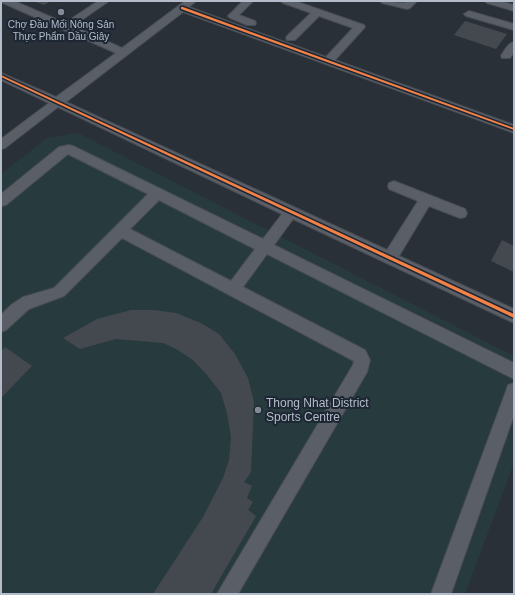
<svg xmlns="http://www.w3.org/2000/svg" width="515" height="595" font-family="Arial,sans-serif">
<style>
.green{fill:#273a3e}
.building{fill:#444950}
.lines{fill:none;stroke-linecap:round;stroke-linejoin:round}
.minor-casing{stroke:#484c53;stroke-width:2}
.minor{fill:#5a5e66;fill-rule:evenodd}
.cycleway-casing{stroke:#1d2633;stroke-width:3}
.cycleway{fill:#f48246;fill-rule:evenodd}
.poi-dot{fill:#848b96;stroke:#1d2633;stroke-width:1.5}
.labels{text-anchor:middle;stroke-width:4;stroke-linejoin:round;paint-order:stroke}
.far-poi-label{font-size:10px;fill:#b4bcc9;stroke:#1d2633}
.poi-label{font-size:12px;fill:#b4bcc9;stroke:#1d2633;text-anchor:start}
</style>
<rect width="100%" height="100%" fill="#2a3038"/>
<!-- green -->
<path class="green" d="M78 133 514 356V463L465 594H1V174L47 138Z"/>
<!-- building -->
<path class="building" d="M33 1H51L44 5Z
M465 21 507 34 496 49 454 35Z
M502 240 514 246V272L491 261Z
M131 310H154L176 313 201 323 219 334 235 354 248 378 254 402 251 472 244 482 252 486 247 498 253 502 248 510 256 516 211 594H153L203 517 223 478 229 460 231 437 227 413 221 393 207 375 193 360 176 349 163 343 116 339 80 349 63 338 97 319Z
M5 347 32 366 1 398V351Z"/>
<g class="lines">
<!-- minor casing -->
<g class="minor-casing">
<path id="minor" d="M1 1H14L65 23 98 1H109L73 26 122 48 185 1 195 2 189 7 326 57 353 28 319 16 295 40H287L286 38 287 36 311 13 283 3 281 1H295L364 25 365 27 335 60 514 125V133L183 12 66 102 387 250 418 201 389 189 388 186 389 183 394 181 399 183 465 209 467 213 465 217 460 218 429 206 399 256 514 309V323L293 219 274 245 514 363V379L267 254 243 287 365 350 370 360 367 372 238 594H217L353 365 354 361 122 238 64 296 29 309 6 330 1 332V315L11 305 23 297 54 288 148 194 68 154 6 205 1 206V194L59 147 69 145 73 146 263 239 282 214 58 107 5 148 1 149V139L49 103 1 80V73L56 97 116 53 3 3ZM159 200 255 249 231 281 130 229Z
M243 1H253L239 15 255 21 256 23 255 25H247L230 18 228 16Z
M380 1 405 3 407 1H417L410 8 407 9 382 3Z
M485 1H500L514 5V11L487 3Z
M469 11 514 24V30L466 16 464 14Z
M514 42V52L510 58H502L501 56C504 51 508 43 514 42Z
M514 383V415L451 594H431L506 391 508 385Z"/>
</g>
<!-- minor -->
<use href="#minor" class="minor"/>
<!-- cycleway casing -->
<g class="cycleway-casing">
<path id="cycleway" d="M181 7H183L514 128V130L181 9Z
M1 75 514 314V318L1 77Z"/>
</g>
<!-- cycleway -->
<use href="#cycleway" class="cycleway"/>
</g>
<!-- markers -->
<g class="poi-dot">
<circle cx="61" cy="12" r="4"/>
<circle cx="258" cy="410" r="4"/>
</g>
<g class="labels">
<!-- far-poi labels -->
<g class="far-poi-label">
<text x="61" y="28">Chợ Đầu Mối Nông Sản<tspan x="61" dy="12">Thực Phẩm Dầu Giây</tspan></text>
</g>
<!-- poi labels -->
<g class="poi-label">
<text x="266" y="407">Thong Nhat District<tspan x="266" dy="14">Sports Centre</tspan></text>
</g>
</g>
<!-- border -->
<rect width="515" height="595" fill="none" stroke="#b4bcc9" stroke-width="4"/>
</svg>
